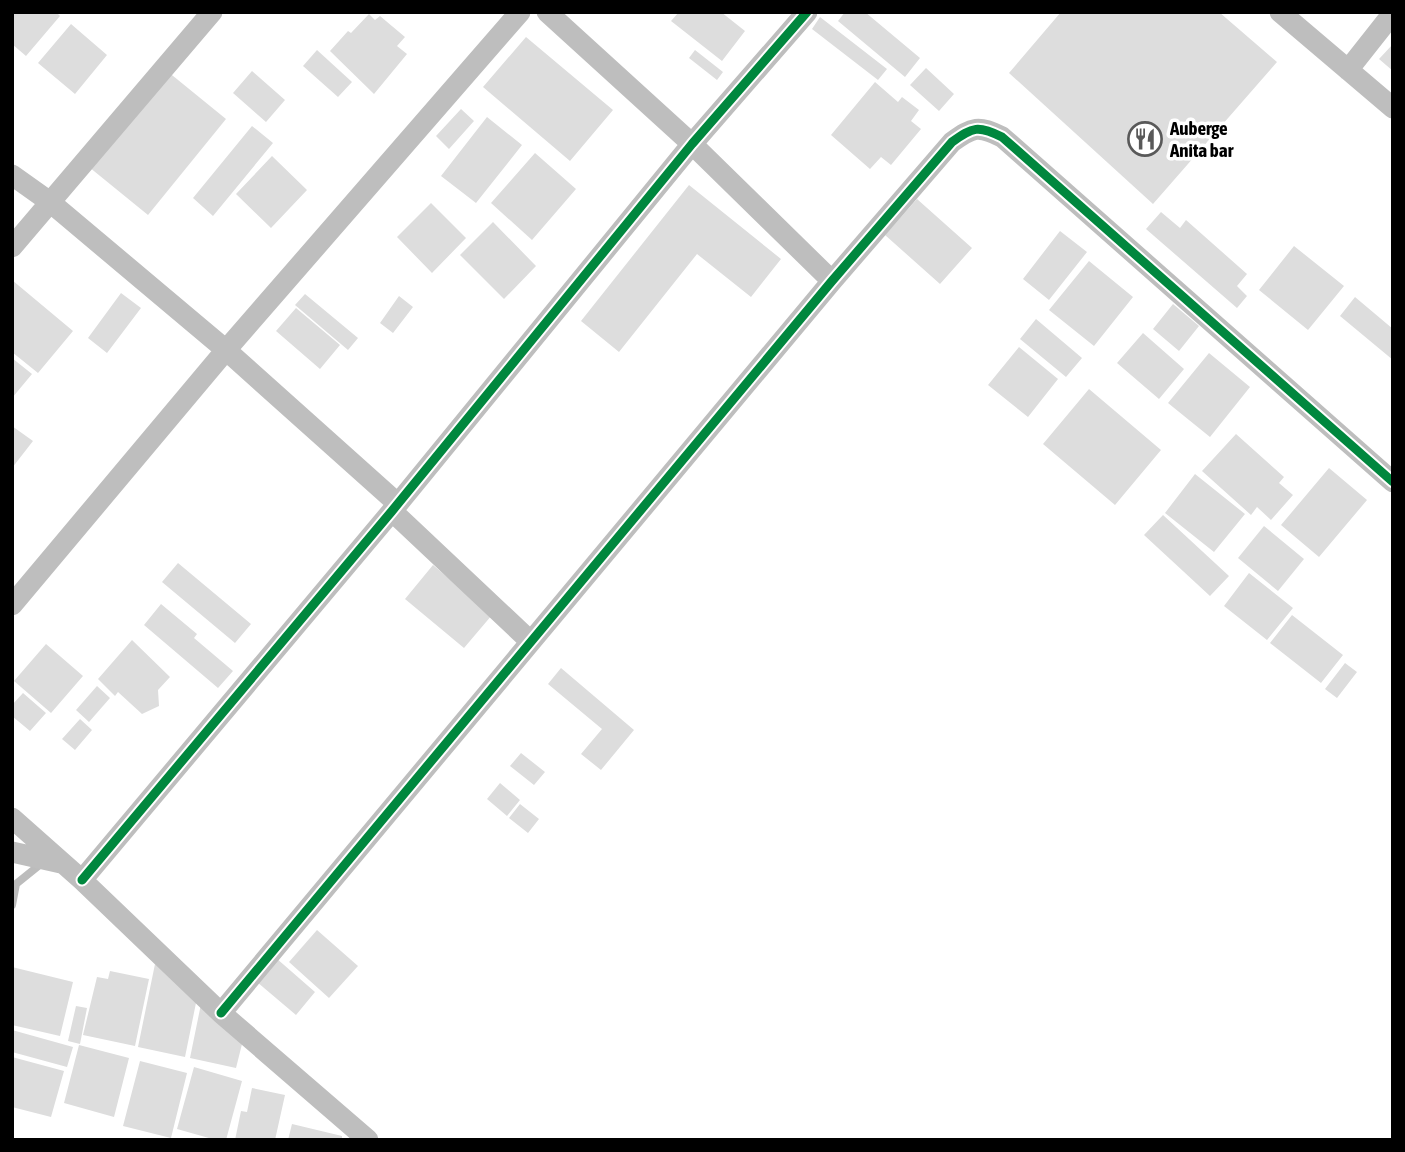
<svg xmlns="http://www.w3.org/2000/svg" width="1405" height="1152" font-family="'Asap Condensed',sans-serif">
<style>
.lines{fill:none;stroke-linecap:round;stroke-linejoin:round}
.stream{stroke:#bcbcbc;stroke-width:8}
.building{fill:#ddd}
.street{stroke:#bebebe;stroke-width:21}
.cycleway-casing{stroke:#fff;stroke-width:13}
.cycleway{stroke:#00873e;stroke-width:9}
.labels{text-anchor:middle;stroke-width:7;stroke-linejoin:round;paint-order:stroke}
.poi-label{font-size:19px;font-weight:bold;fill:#000;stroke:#fff;text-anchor:start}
</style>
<rect width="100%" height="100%" fill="#fff"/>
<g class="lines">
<!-- stream -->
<path class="stream" d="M12 905 16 884 42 863"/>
</g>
<!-- building -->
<path class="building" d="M12 12H56L60 16 26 56 12 44Z
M679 12H721L745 31 722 61 671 21Z
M845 12H865L920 58 905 77 838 21Z
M1061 12H1219L1277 62 1153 204 1009 73Z
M369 14 375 20 380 16 405 37 397 46 407 54 374 94 330 51 348 31 351 33Z
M820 17 887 69 878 80 812 29Z
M71 24 107 55 75 94 38 63Z
M526 37 613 110 570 161 483 87Z
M1393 44V71L1379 59Z
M317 50 352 82 338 97 303 66Z
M695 50 723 72 717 80 689 58Z
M926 68 954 94 939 111 910 85Z
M167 71 226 119 148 215 89 167Z
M252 71 285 100 266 122 233 93Z
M875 82 898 102 902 97 919 110 911 121 921 129 891 165 881 157 870 169 831 135Z
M461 109 474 121 449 149 436 136Z
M487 117 522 145 476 203 441 176Z
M252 126 273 143 213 216 193 198Z
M535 153 576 189 532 240 491 203Z
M272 156 307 190 271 228 236 194Z
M689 185 781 259 751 297 697 254 619 352 581 321Z
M917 199 972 248 940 284 885 235Z
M431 203 466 238 432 273 397 237Z
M1161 212 1180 228 1186 220 1247 274 1237 286 1247 296 1237 308 1146 229Z
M493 222 536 266 504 299 460 255Z
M1060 231 1087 252 1049 300 1023 279Z
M1294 246 1344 286 1308 330 1259 290Z
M1089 261 1133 297 1094 346 1049 310Z
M12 280 73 331 38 373 12 352Z
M121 293 141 308 107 353 88 338Z
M305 294 358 338 348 350 295 305Z
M399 296 413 307 393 333 380 323Z
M1355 297 1393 329V360L1340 316Z
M1173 304 1199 326 1179 351 1153 329Z
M296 308 340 345 320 369 276 331Z
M1036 319 1082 358 1066 377 1020 339Z
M1143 333 1184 369 1159 399 1117 363Z
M1019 347 1058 379 1028 417 988 385Z
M1209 353 1250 387 1210 437 1168 403Z
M12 358 32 374 12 398Z
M1089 389 1161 450 1115 505 1043 444Z
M12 426 33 441 12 468Z
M1236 434 1284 477 1279 483 1293 495 1271 520 1257 507 1251 515 1202 471Z
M1329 468 1367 500 1319 557 1281 525Z
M1195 474 1245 514 1214 552 1165 513Z
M1163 515 1229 576 1210 596 1144 535Z
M1264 526 1304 559 1278 591 1238 558Z
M178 563 251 624 235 643 162 582Z
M433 565 492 615 464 648 405 599Z
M1249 573 1293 608 1267 640 1224 606Z
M161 604 197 634 194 638 233 671 218 688 144 625Z
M1292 615 1343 655 1321 683 1270 643Z
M132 640 170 677 158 690 159 706 142 714 118 692 115 696 98 679Z
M46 644 83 676 51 713 14 681Z
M1345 663 1357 672 1337 698 1325 689Z
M561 668 634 730 601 770 581 754 602 729 548 684Z
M97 686 110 698 89 722 76 710Z
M23 693 46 713 30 731 12 716V705Z
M80 719 92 730 75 750 62 739Z
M521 753 545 772 534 785 510 766Z
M500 783 520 800 507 816 487 799Z
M520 804 539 819 528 833 509 818Z
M317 930 358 966 329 998 289 962Z
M276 958 315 992 296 1015 257 982Z
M155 964 197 998 185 1057 138 1047Z
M12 967 73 982 60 1036 12 1025Z
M110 971 149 979 135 1046 83 1035 97 977 108 979Z
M201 1004 244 1036 236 1068 190 1058Z
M76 1006 87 1008 80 1044 68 1041Z
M12 1030 73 1047 67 1067 12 1052Z
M79 1045 129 1058 114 1117 64 1103Z
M12 1057 64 1071 51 1117 12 1107Z
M140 1061 187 1073 171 1138 123 1126Z
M194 1067 242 1081 226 1140H216L177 1129Z
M252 1088 285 1095 275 1140H235L241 1111 247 1112Z
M292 1124 342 1136V1140H288Z"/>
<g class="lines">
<!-- street -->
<path class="street" d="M547 12 692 144 832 281
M1280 12 1393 108
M1348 70 1393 13
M12 175 50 202 226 350 397 503
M12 247 212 12
M392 511 530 641
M12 605 226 350 520 12
M12 818 82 880 221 1013 368 1140
M12 852 61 863
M82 880 392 511 692 144 807 12
M221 1013 832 281 952 142C973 127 978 125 1002 137L1393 482"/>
<!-- cycleway casing -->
<g class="cycleway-casing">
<path id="cycleway" d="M82 880 392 511 692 144 807 12
M221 1013 832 281 952 142C973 127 978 125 1002 137L1393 482"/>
</g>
<!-- cycleway -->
<use href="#cycleway" class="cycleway"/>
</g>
<!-- icons -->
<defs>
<g id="restaurant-ring" transform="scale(1.75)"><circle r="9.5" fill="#fff" stroke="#595959" stroke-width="1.5"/><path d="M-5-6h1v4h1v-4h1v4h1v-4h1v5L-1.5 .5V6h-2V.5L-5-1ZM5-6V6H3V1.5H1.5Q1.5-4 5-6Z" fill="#595959"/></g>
</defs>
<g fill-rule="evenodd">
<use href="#restaurant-ring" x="1145" y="139"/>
</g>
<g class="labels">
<!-- poi labels -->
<g class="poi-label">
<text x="1170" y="135">Auberge<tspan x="1170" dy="22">Anita bar</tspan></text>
</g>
</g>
<!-- border -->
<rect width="1405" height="1152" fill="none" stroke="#000000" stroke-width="28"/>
</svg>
